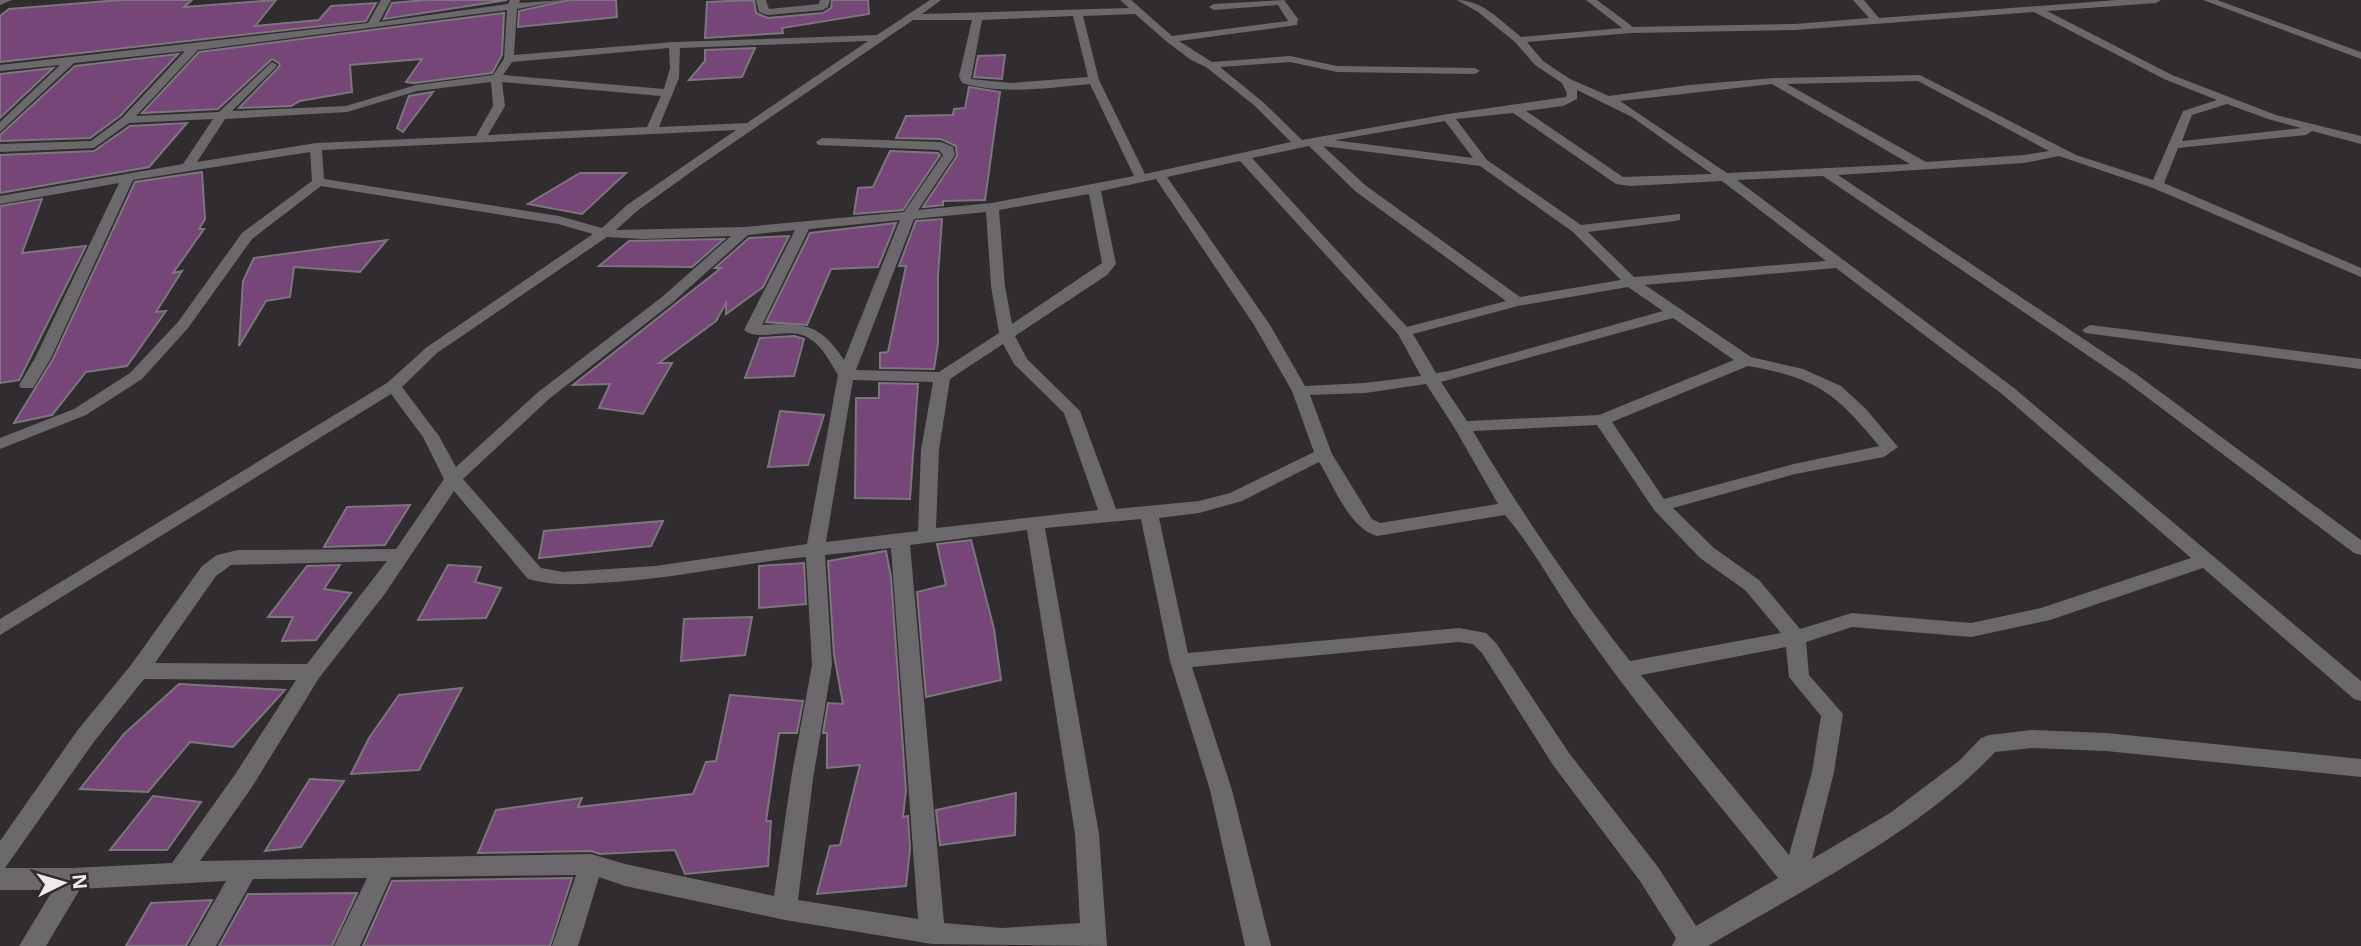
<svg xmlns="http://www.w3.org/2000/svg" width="2361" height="946" font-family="'Open Sans',sans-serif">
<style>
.building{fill:#744776;stroke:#7b767b;stroke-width:2}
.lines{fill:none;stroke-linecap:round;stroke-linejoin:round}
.street{fill:#6b686b;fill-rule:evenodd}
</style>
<rect width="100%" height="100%" fill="#302c30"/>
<!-- building -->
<path class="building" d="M120 0H192L184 7 276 0 255 26 319 20 331 6 376 3 366 21 0 62V16L9 9Z
M426 0H507L384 19 392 3Z
M569 0H616L617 17 518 27 519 11Z
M754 0 756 13 768 18 823 13 831 8 832 0H868L869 14 782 28 783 33 705 38 707 2Z
M504 13 502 55 492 73 414 83 406 82 422 59 350 65 352 92 300 101 291 106 239 108 278 68 280 64 272 59 218 109 142 113 199 52Z
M755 48 742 77 689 80 705 61V50Z
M178 54 120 116 90 138 0 141V135L75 66Z
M1005 55 1002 79 974 77 978 56Z
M53 68 0 118V74Z
M969 87 1000 92 985 200 943 201V205L923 207 957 156 956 146 941 139 896 138 906 116 953 115 954 109 965 108Z
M433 92 403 132 397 128 409 96Z
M187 123 149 167 0 193V155L94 151 130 126Z
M890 151 938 153 940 155 903 210 854 214 858 188 873 187Z
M202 172 205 219 199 229H204L173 273 182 271 156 312 166 311 127 366 86 372 52 415 14 423 53 359 135 182Z
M580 173H626L582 214 528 204Z
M42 199 22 253 86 246 19 380 0 383V206Z
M942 219 938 276V344L934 369 880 368V353L888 352 906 266H899L916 221Z
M896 223 878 267 831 269 807 325 766 322 810 233Z
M789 236 763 287 726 314V303L716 321 659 363H672L643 414 599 408 610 384 573 385 721 268H715L749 238Z
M724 239 692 267 599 266 629 241Z
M387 240 360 272 294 267 290 297 266 301 239 346 243 281 254 258Z
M794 336 804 339 794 376 745 378 760 338Z
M879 383 918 384 910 499 855 498 856 398H879Z
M780 411 824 415 808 465 768 467Z
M410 505 385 545 324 547 347 507Z
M663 521 651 546 539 558 544 531Z
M971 540 994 629 1001 680 926 697 917 592 946 585 937 544Z
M886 551 891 577 906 791 903 817 908 816 910 849 906 886 817 894 830 846 840 845 860 765 827 768V733H823L828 703 843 704 834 655 828 561Z
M804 563 806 604 759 608V566Z
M340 565 324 589 351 593 316 640 282 641 293 617H268L307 566Z
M448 565 481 567 475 582 501 588 486 618 418 620Z
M752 617 745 655 681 661 684 619Z
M179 684 285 690 233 747 190 742 148 792 80 789 124 734Z
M462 688 419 770 351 774 369 738 399 695Z
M730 695 803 701 797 733H779L766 821H771L768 866 685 874 675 850 600 854 591 851 478 853 496 810 582 798 578 807 693 794 706 762 716 761Z
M310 779 344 781 301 847 265 851Z
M1016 793 1015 835 940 845 936 810Z
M153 796 201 802 167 850H110Z
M572 878 550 946H363L392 881Z
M357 893 332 946H219L248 894Z
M212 900 186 946H126L151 903Z"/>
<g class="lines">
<!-- street -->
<path class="street" d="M0 0H12L0 5Z
M381 0H391L379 22 508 4 510 0H520L519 3 566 0 517 9 514 55 674 42 877 35 930 0H941L922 14 1129 8 1120 0H1131L1172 36 1288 21 1278 5 1214 10 1209 7 1214 4 1284 0 1298 19 1297 25 1179 41 1212 62 1290 56 1337 66 1475 68 1480 71 1475 74 1337 72 1290 62 1220 67 1263 102 1302 140 1448 114 1566 97 1567 93 1562 83 1535 65 1515 42 1478 12 1457 0C1483 0 1502 22 1521 37L1622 28 1586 0H1597L1633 27 1795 24 1869 18 1853 0H1864L1879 18 2117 0H2161L2156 3 2047 11 2172 75 2276 115 2361 136V144L2312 131 2306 135 2178 148 2164 183 2361 268V277L2153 188 2059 156 2024 163 1838 175 2136 374 2361 540V555L2354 553 2124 380 1823 176 1737 180 2014 388 2361 681V701L2354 699 2203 568 2050 620 1971 637 1852 627 1806 642 1809 675 1843 714 1834 772 1812 859 1890 813 1959 761 1981 738 1989 735 2032 730 2106 733 2361 759V777L2106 751 2032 748 1995 752C1920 832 1802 890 1708 946H1672L1676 938 1640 881 1553 765 1482 653 1473 644 1459 642 1192 667 1232 790 1271 946H1245L1210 790 1170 661 1141 519 1045 528 1099 834 1107 946 932 944 785 920 625 886 599 877 578 946H552L576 875 391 877 360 946H334L367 878 253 879 216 946H189L226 881 80 889 46 946H19L53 890H0V841L77 731 131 665 202 566 217 555 238 550 396 549 444 479 423 437 391 394 0 635V619L387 383 427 347 593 234 558 224 321 186 252 239 188 328 142 379 86 415 0 449V438L74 409 130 373 178 322 242 233 312 181 310 152 133 180 51 358 33 388H21L19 385 35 358 119 183 0 204V196L183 164 213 119 129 123 94 148 0 152V144L91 141 122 118 185 51 74 63 0 132V122L60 65 0 71V65L368 23ZM507 10 504 59 493 75 416 85 346 106 232 111 276 67 277 65 272 62 219 112 136 116 198 50ZM2034 12 2164 79 2217 100 2183 111 2153 180 2076 155 1920 75 1774 78 1689 85 1609 96 1570 79 1543 61 1527 42 1631 33 1795 30ZM1135 14 1166 41 1191 60 1206 67 1255 106 1291 142 1145 174 1099 80 1083 16ZM1073 16 1088 77 1011 83 971 79 982 20ZM913 20H972L959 76 962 83C1004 95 1048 88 1090 84L1134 176 992 203 918 210 955 155 953 147 941 142 822 138 816 142 818 145 939 150 943 155 904 212 744 227 616 230 637 211 702 164ZM868 41 747 123 659 127 679 78 680 48ZM669 48 670 68 664 89 503 75 512 62ZM1918 81 2049 151 2024 155 1926 162 1787 84ZM491 82 493 106 476 136 316 143 197 162 225 119 347 112 417 91ZM502 82 661 96 647 127 488 135 505 106ZM1772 84 1910 164 1727 173 1620 101ZM1577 90 1632 117 1712 174 1623 177 1526 111 1563 106 1577 99ZM2227 104 2268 119 2301 128 2182 141 2192 115ZM1513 113 1616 184 1631 186 1722 181 1826 261 1634 277 1588 232 1675 221 1680 220V214L1581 225 1487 160 1456 119ZM1445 121 1473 158 1333 140H1336ZM736 130 627 205 602 228 559 216 324 179 322 150ZM1309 146 1355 191 1506 301 1407 327 1252 158ZM1323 146 1480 166 1573 232 1621 280 1520 297 1365 185ZM1240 161 1398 334 1421 376 1365 383 1305 386 1270 325 1167 177ZM1156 179 1254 325 1292 391 1314 452 1230 493 1199 501 1116 509 1080 411 1027 359 1015 336 1107 275 1116 264 1101 191ZM1089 194 1102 263 1012 324 1005 286 999 210ZM986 212 991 286 999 333 939 372 856 370 914 219ZM900 220 844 360C820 323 803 323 762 325L809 229ZM795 230 744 330C759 343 792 325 810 339 823 347 830 362 838 375L807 544 655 566 563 572 541 568 463 479 549 399 672 303 748 235ZM731 236 662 297 537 393 456 467 439 436 402 387 437 353 607 237 643 239ZM1836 268 2002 394 2191 558 2041 608 1971 623 1852 613 1800 629 1759 580 1714 548 1673 508 1795 474 1884 457 1898 447 1866 409 1841 386 1803 369 1751 357 1645 285ZM1628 287 1663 311 1449 371 1436 373 1413 334 1518 306ZM1673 318 1734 360 1599 415 1467 421 1441 382ZM1003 344 1014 364 1064 413 1098 510 936 528 939 450 950 379ZM1748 366C1816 378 1835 392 1879 446L1794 464 1664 499 1612 422ZM853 380 933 382 921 450 918 531 826 542ZM1426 384 1454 427 1498 504 1380 523 1372 519 1332 454 1310 395 1365 393ZM1597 425 1654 510 1700 558 1745 590 1781 633 1630 661C1573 588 1520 511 1473 431ZM1319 462C1334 486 1349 528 1377 536L1505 515C1534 549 1554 588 1580 625 1641 713 1712 795 1778 878L1696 926 1658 867 1569 753 1496 643 1486 633 1459 628 1188 653 1159 518 1199 513 1242 501ZM454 491 528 579C557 587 584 584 614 582 678 578 741 563 806 557L812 665 791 779 774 896 625 864 591 854 200 861 252 787 319 678 384 595ZM1027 530 1075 834 1080 923 1002 928 944 923 910 545ZM891 548 918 919 798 900 813 779 832 665 825 555ZM387 561 307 664 155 663 216 576 231 565ZM1786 647 1789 677 1821 716 1812 772 1789 855 1641 675ZM144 679 296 680 236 773 172 863 73 868H5L93 743Z
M756 0H766L769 9 819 4 820 0H830L828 7 823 10 768 15 759 12Z
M2203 0H2217L2361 52V59Z
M2090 325 2361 359V369L2085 333 2082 330Z"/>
</g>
<!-- north arrow -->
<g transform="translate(63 883) rotate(85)" stroke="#302c30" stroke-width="5" paint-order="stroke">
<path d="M0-5L12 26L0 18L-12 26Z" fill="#edeaed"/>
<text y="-10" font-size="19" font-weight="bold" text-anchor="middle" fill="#edeaed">N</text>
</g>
</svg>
